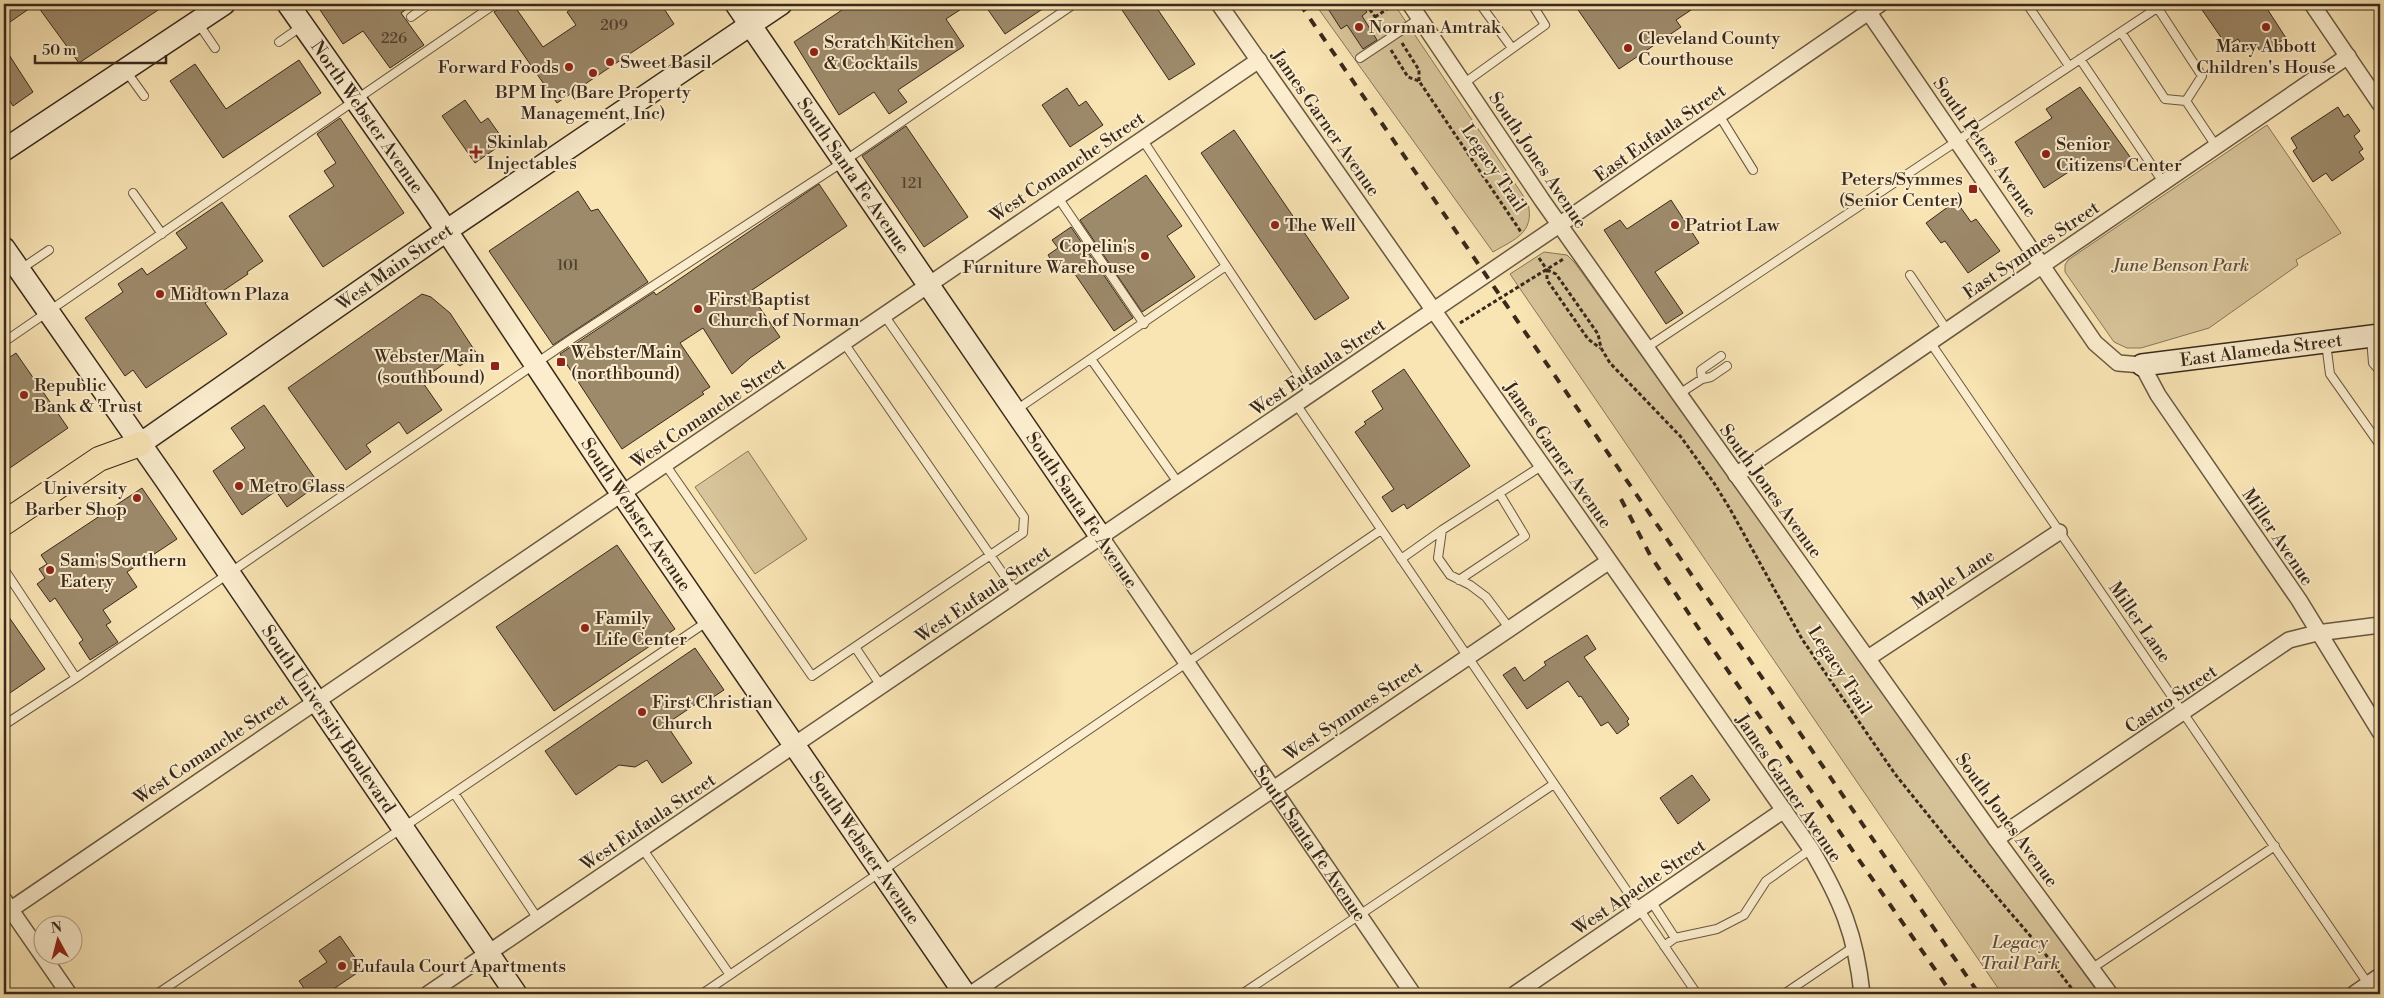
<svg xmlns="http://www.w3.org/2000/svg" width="2384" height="998" font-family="'Libre Bodoni',serif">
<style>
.green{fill:#d8c49a;stroke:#88765a}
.building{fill:#9d8a6b;stroke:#39291b}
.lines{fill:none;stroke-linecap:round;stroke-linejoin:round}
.lane-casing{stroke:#695841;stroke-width:10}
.street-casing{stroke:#695841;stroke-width:18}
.secondary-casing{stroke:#39291b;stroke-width:24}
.primary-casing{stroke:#39291b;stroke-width:26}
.path{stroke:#39291b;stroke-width:3;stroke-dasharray:4 2.5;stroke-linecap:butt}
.lane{stroke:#fbedce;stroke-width:8}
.street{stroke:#fbedce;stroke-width:15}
.secondary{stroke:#fbedce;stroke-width:21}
.primary{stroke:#f9e4b4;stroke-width:24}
.rail{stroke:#39291b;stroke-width:4;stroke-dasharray:9 9;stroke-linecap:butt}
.poi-dot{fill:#8f2418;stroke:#fbedce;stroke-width:2}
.labels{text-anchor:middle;stroke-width:4;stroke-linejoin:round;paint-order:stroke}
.number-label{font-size:15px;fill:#52412f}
.poi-label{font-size:18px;fill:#39291b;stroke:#fbedce;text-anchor:start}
.street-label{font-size:18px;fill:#39291b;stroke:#fbedce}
.park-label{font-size:18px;font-style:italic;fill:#61503b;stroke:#fbedce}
</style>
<rect width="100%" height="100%" fill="#f9e4b4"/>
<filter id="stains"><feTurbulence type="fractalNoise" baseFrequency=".004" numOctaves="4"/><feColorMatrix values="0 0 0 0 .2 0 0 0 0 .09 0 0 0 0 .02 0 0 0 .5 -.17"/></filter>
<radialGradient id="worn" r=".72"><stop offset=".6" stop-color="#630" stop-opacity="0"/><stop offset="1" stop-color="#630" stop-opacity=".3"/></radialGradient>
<!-- green -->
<path class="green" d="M1315 4H1394L1528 203C1535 233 1515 239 1493 252Z
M2267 125 2341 233 2296 260 2298 265 2209 328 2141 348H2127L2114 342 2065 272V265L2068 260Z
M1544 252 1567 255 1575 263 2099 994H2002L1510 274Z
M748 451 807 539 755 574 695 487Z"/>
<!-- building -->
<path class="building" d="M4 4H167L79 63 36 4 10 22 4 13Z
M316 4H414L401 13 424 45 390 68 363 31 343 44Z
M506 4H513L543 47 576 25 567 12 579 4H661L674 24 557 103 494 12Z
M851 4H969L946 19 964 46 898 90 907 102 889 114 874 92 839 115 794 42Z
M984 4H1050L1005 34Z
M1118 4H1154L1195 64 1169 80Z
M1325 4H1361L1367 12 1362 16 1377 40 1363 49 1347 25 1341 29Z
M1574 4H1700L1676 20 1681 27 1619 69Z
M2198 4H2264L2286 38 2261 53 2256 44 2245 51 2238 39 2227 46Z
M4 47 33 92 13 106 4 92Z
M299 60 321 93 223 158 170 81 195 64 226 109Z
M2080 87 2133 161 2119 170 2084 162 2044 188 2015 142 2052 118 2046 109Z
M1067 88 1079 106 1086 101 1103 125 1070 147 1042 105Z
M465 100 481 123 488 118 505 142 475 163 442 116Z
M2338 107 2344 117 2348 114 2360 131 2354 136 2363 149 2359 152 2364 159 2332 181 2326 173 2313 182 2293 151 2297 148 2291 138Z
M340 118 404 213 323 267 289 216 334 186 324 171 336 163 317 134Z
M906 126 968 217 924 247 862 156Z
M1234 130 1349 298 1315 320 1201 153Z
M1146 175 1182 226 1167 236 1195 277 1142 312 1080 220Z
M819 184 847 226 749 292 780 337 750 358 732 374 703 328 680 343 710 387 702 392 704 394 622 449 560 354 654 292 656 295Z
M578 191 591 211 598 209 648 282 553 345 489 251Z
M1671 200 1699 243 1655 272 1683 313 1666 324 1604 230 1620 220 1627 229Z
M1956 201 1971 222 1976 219 2000 251 1968 273 1945 241 1941 243 1926 223Z
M222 202 263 261 247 272 248 274 205 303 227 334 146 388 133 370 125 376 85 318 123 292 118 284 142 268 147 275 187 248 176 233Z
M1071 227 1133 318 1114 331 1068 264 1058 271 1048 255 1058 248 1052 240Z
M422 294 431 297 450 313 477 354 460 366 451 359 421 380 442 410 407 434 399 422 366 445 371 452 346 470 288 388Z
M16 353 68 428 4 472V361Z
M1404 369 1470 466 1407 509 1404 504 1392 512 1382 497 1394 489 1355 432 1366 424 1364 422 1383 409 1372 391Z
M264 405 319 484 287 507 276 491 242 515 213 471 245 448 231 428Z
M142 488 177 539 127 572 137 587 103 610 111 622 106 625 118 642 90 660 79 643 83 640 55 598 50 602 37 584 45 578 39 569 47 564 41 555Z
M617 545 675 629 554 711 496 627Z
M4 610 45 669 4 697Z
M1587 635 1596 649 1584 657 1629 719 1627 721 1629 725 1617 734 1608 722 1601 726 1581 696 1579 697 1568 681 1527 709 1503 675 1515 667 1524 681 1546 665 1544 662Z
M695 648 724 690 707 701 705 698 666 724 692 763 662 783 647 760 635 767 619 765 576 795 545 751Z
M1692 775 1710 800 1678 824 1660 798Z
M340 936 363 969 326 994H308L299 981 327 962 319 951Z"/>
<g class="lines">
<!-- lane casing -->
<g class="lane-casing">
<path id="lane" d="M1480 4 1512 48
M2027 4 2069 66
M2157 7 2202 76 2186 101
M411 17 429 4
M198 23 215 48
M2121 32 2165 99 2186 101 2216 146
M279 42 302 26
M1360 58 1420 18
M2080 59 2163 182
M126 71 144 96
M1463 84 1545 25 1532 4
M1719 115 1753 170
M1142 139 1311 394
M133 193 162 234
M1057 196 1144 324
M21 269 49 250
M1910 275 1947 330
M2371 338 2373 363 2380 371
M4 342 495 4
M1930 342 2375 994
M844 343 1017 594
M2326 343 2330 374 2380 445
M1646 348 2163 4
M1091 359 1179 484
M1702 379 1701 370 1721 356
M1679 394 1702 379 1711 377 1727 366
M1296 404 1697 994
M1016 410 1226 266
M665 464 812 676 1023 533 1024 517 884 315
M1401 559 1442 530
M4 569 76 678
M1459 580 1525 536 1499 493
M1510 629 1486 597 1470 585 1450 575 1438 558 1442 530 1543 465
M855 647 881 686
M4 725 76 678 573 338 843 162 1074 4
M454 793 538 919
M642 848 730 975
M1651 901 1675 938
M1664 946 1675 938 1717 929 1744 915 1766 881 1811 849
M2091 969 2275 846
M157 994 708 621
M702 994 1381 530
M1242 994 1554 784
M1784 994 1855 946"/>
</g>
<!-- street casing -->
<g class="street-casing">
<g id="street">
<path d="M1219 4 1811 849C1841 900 1856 935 1862 994"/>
<path d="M1410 4 1542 200 1679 394 1996 839 2110 994"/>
<path d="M1863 4 2095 343 2118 363 2142 365 2158 395 2299 600 2380 732"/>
<path d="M2312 4 2380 104"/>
<path d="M1736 475 2348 56"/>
<path id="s1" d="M1101 537 1413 994"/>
<path d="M1868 658 2059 532"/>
<path d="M1996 839 2289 640 2317 633 2380 625"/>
<path d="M4 900 69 994"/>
<path d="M4 914 1259 60"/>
<path d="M428 994 1559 225 1880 4"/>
<path d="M971 994 1608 562"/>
<path d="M1515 994 1784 810"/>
<path d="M2354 994 2380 976"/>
</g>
</g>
<!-- secondary casing -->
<g class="secondary-casing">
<g id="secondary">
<path id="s2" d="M288 4 428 203 611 478 965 994"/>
<path id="s3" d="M736 4 1101 537"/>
<path d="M4 150 224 4"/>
<path id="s4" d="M4 248 165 479 516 994"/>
<path id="s5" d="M2142 365 2380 335"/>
<path id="s6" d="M140 444 446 231 781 4"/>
</g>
</g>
<!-- primary casing -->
<g class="primary-casing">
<path id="primary" d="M4 523 99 459 140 444"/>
</g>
<!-- path -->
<path class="path" d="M1366 4 1383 28
M1375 17 1393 5
M1402 43 1419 70V81
M1391 50 1408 77 1419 81 1521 232
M1539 258 1547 270V280L1588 339 1600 348
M1547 270 1556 274 1598 334 1601 348 1610 363 1681 437 1714 483 1730 509 1802 639 1895 774 1949 841 2039 946 2076 994
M1460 323 1565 258"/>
<!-- lane -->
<use href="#lane" class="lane"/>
<!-- street -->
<use href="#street" class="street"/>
<!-- secondary -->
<use href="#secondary" class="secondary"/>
<!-- primary -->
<use href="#primary" class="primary"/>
<!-- rail -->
<path class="rail" d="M1300 4 1979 994
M1621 499 1650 555 1699 629 1952 994"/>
</g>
<!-- markers -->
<g class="poi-dot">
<circle cx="1359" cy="27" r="5"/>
<circle cx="2266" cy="27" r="5"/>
<circle cx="1628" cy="48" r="5"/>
<circle cx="814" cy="52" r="5"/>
<circle cx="610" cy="62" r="5"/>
<circle cx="569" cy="67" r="5"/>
<circle cx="593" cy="73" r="5"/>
<path d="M473.5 144.5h5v5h5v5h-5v5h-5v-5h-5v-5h5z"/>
<circle cx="2046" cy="154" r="5"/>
<rect x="1968" y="184" width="10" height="10" rx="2.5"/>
<circle cx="1275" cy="225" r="5"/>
<circle cx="1675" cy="225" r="5"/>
<circle cx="1145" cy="256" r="5"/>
<circle cx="160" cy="294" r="5"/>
<circle cx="698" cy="309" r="5"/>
<rect x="556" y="357" width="10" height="10" rx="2.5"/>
<rect x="490" y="361" width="10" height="10" rx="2.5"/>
<circle cx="24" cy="395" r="5"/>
<circle cx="239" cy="486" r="5"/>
<circle cx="137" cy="498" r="5"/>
<circle cx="50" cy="570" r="5"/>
<circle cx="585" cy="628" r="5"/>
<circle cx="642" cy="712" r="5"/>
<circle cx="342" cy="966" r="5"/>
</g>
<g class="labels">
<!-- number labels -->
<g class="number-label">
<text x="614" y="30">209</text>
<text x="394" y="43">226</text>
<text x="912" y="188">121</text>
<text x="568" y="270">101</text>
</g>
<!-- poi labels -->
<g class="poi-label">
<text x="1369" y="33">Norman Amtrak</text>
<text x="1638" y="44">Cleveland County<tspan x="1638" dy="21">Courthouse</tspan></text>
<text x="824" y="48">Scratch Kitchen<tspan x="824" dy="21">&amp; Cocktails</tspan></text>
<text x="2266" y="52" text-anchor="middle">Mary Abbott<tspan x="2266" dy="21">Children's House</tspan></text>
<text x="620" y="68">Sweet Basil</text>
<text x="559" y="73" text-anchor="end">Forward Foods</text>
<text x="593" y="98" text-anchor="middle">BPM Inc (Bare Property<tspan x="593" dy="21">Management, Inc)</tspan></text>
<text x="487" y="148">Skinlab<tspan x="487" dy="21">Injectables</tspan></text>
<text x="2056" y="150">Senior<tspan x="2056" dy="21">Citizens Center</tspan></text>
<text x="1963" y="185" text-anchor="end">Peters/Symmes<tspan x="1963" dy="21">(Senior Center)</tspan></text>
<text x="1285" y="231">The Well</text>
<text x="1685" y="231">Patriot Law</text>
<text x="1135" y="252" text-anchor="end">Copelin's<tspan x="1135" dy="21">Furniture Warehouse</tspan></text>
<text x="170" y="300">Midtown Plaza</text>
<text x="708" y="305">First Baptist<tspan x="708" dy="21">Church of Norman</tspan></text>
<text x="571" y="358">Webster/Main<tspan x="571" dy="21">(northbound)</tspan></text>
<text x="485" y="362" text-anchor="end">Webster/Main<tspan x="485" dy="21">(southbound)</tspan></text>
<text x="34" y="391">Republic<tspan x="34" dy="21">Bank &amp; Trust</tspan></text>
<text x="249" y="492">Metro Glass</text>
<text x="127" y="494" text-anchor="end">University<tspan x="127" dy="21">Barber Shop</tspan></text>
<text x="60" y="566">Sam's Southern<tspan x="60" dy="21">Eatery</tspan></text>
<text x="595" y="624">Family<tspan x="595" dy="21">Life Center</tspan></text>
<text x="652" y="708">First Christian<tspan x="652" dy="21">Church</tspan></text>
<text x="352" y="972">Eufaula Court Apartments</text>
</g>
<!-- street labels -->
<g class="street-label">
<text dy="6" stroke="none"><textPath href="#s2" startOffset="138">North Webster Avenue</textPath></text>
<text transform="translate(1326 123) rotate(55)" y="6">James Garner Avenue</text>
<text transform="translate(1660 133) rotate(-35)" y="6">East Eufaula Street</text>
<text transform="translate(1985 147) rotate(55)" y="6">South Peters Avenue</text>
<text transform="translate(1538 160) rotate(56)" y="6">South Jones Avenue</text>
<text transform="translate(1067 167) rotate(-34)" y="6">West Comanche Street</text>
<text transform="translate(1494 168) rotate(56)" y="6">Legacy Trail</text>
<text dy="6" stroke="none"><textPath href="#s3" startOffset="208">South Santa Fe Avenue</textPath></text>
<text transform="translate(2031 250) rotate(-34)" y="6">East Symmes Street</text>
<text dy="6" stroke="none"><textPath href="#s6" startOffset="310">West Main Street</textPath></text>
<text dy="6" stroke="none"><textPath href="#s5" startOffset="120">East Alameda Street</textPath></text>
<text transform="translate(1318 367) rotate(-34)" y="6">West Eufaula Street</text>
<text transform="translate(708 413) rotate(-34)" y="6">West Comanche Street</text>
<text transform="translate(1558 455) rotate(55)" y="6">James Garner Avenue</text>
<text transform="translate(1771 491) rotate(54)" y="6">South Jones Avenue</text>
<text transform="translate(1082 510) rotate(56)" y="6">South Santa Fe Avenue</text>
<text dy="6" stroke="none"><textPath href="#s2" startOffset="618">South Webster Avenue</textPath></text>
<text transform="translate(2278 537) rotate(56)" y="6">Miller Avenue</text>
<text transform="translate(1953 579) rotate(-33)" y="6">Maple Lane</text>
<text transform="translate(983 594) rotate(-34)" y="6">West Eufaula Street</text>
<text transform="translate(2140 622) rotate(55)" y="6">Miller Lane</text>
<text transform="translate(1840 670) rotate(57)" y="6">Legacy Trail</text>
<text transform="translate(2171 699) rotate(-34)" y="6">Castro Street</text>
<text transform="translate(1353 711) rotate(-34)" y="6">West Symmes Street</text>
<text dy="6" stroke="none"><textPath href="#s4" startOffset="572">South University Boulevard</textPath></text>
<text transform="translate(211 749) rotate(-34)" y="6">West Comanche Street</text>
<text transform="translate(1789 788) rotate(56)" y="6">James Garner Avenue</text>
<text transform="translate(2007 820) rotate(54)" y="6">South Jones Avenue</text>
<text transform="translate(648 822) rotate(-34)" y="6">West Eufaula Street</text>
<text dy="6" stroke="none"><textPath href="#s1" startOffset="371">South Santa Fe Avenue</textPath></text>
<text dy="6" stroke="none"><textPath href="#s2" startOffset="1022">South Webster Avenue</textPath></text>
<text transform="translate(1639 887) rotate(-34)" y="6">West Apache Street</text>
</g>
<!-- park labels -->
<g class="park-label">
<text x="2181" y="271">June Benson Park</text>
<text x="2020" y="948">Legacy<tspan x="2020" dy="21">Trail Park</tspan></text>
</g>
</g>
<!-- margin -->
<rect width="2384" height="998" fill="none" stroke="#f9e4b4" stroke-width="20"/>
<rect x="5" y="5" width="2374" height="988" fill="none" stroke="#39291b" stroke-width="2.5"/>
<rect x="10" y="10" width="2364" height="978" fill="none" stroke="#39291b"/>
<!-- north arrow -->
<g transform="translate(58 940) rotate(353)"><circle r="24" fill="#fbedce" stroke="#ad9f86"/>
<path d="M0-4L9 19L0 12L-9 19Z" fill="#8f2418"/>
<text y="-8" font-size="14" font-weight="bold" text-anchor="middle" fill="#39291b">N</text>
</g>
<!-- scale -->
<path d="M35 55v8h131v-8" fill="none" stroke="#39291b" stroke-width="2.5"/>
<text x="42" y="55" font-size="15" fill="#39291b" stroke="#fbedce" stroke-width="4" paint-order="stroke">50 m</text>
<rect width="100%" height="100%" filter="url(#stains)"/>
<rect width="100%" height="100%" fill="url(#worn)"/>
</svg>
